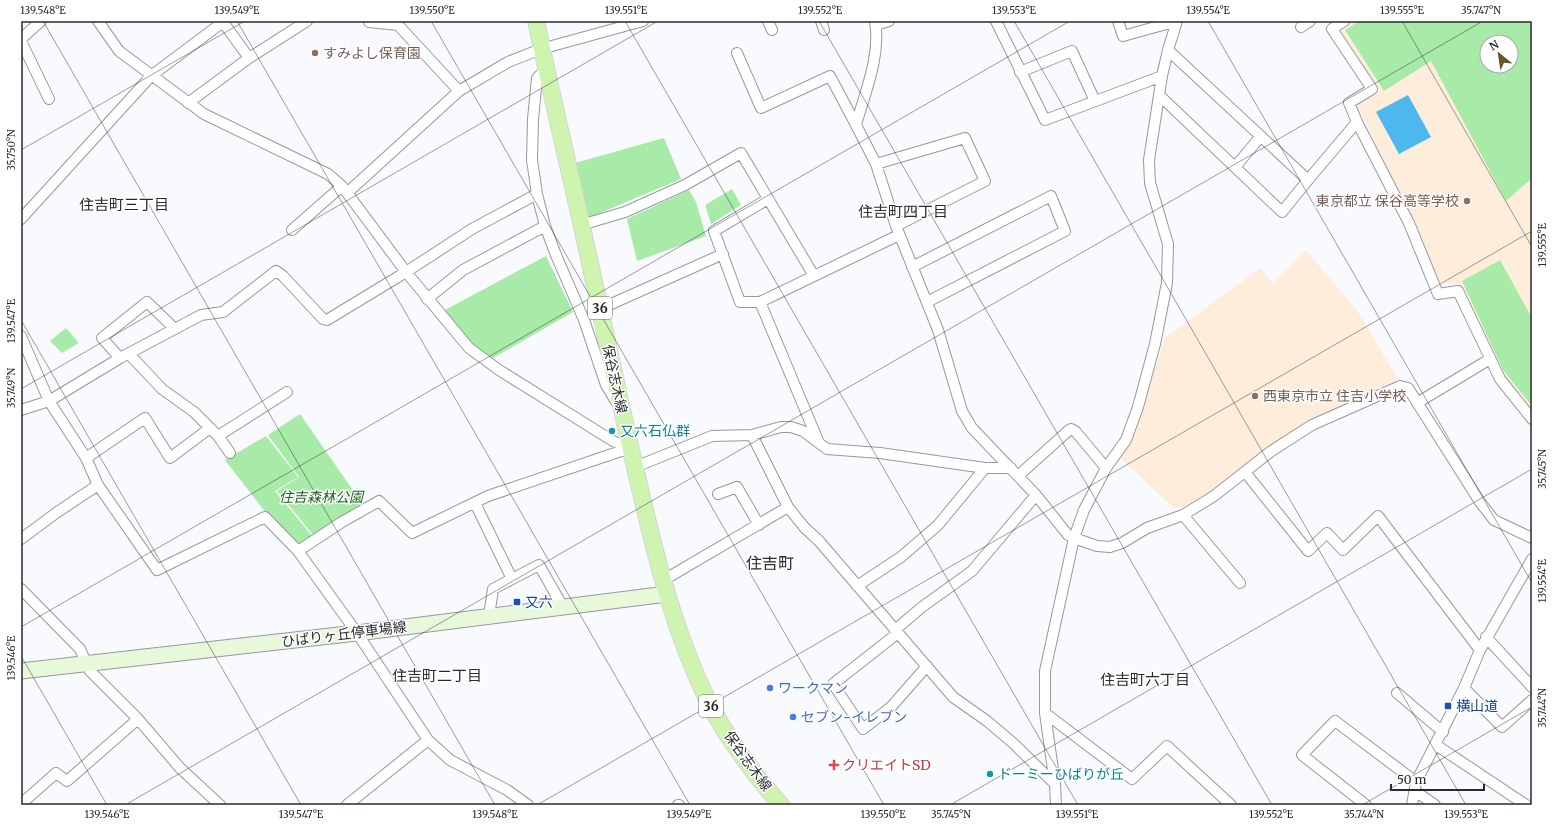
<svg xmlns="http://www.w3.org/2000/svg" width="1553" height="826" font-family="Merriweather,'Noto Sans JP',serif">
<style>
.education{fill:#ffeddc;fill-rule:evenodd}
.green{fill:#a8eaa7;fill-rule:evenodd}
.water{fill:#4db8ed}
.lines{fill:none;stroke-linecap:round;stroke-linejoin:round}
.minor-casing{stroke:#9698a2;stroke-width:12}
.secondary-casing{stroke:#9698a2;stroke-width:17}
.primary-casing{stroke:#d4d4d5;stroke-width:18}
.minor{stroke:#fff;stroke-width:10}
.secondary{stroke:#e7f9d8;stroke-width:15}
.primary{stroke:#cff4b0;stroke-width:16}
.ticks{fill:none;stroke:#292a2d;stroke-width:1;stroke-opacity:0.45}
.education-dot{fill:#8d6e63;stroke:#fff;stroke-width:1.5}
.culture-dot{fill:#0f9aa8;stroke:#fff;stroke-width:1.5}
.transit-dot{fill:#1a4fb4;stroke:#fff;stroke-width:1.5}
.shop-dot{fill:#3f7fe0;stroke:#fff;stroke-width:1.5}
.health-dot{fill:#e0444e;stroke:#fff;stroke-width:1.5}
.labels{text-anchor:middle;stroke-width:3;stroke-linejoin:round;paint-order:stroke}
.shield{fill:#fff;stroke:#696a6c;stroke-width:1}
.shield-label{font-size:13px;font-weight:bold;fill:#292a2d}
.education-label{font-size:14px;fill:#785e54;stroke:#fff;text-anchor:start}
.street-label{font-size:14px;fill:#292a2d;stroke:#fff}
.culture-label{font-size:14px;fill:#0d838f;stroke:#fff;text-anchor:start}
.park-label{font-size:14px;font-style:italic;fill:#1c6320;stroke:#fff}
.transit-label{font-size:14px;fill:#164399;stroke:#fff;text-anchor:start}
.shop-label{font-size:14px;fill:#366cbe;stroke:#fff;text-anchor:start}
.health-label{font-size:14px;fill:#be3a42;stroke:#fff;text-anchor:start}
.neighbourhood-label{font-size:15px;fill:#292a2d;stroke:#fff}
.quarter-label{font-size:16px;fill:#292a2d;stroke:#fff}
.neatline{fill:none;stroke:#292a2d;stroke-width:1.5}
.ticks-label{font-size:10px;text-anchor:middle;fill:#292a2d}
</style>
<rect width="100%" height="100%" fill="#f9fafe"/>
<!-- education -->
<path class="education" d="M1352 21H1532V415L1501 372 1459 285 1439 282 1364 119 1355 106 1380 90 1337 30ZM1487 42H1511V66H1487Z
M1306 250 1356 309 1398 379 1331 414 1310 422 1278 441 1213 492 1193 503 1175 509 1120 458 1131 442 1165 338 1260 268 1273 283Z"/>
<!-- green -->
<path class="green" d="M1359 21H1532V178L1506 201 1431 61 1384 91 1345 30ZM1487 42H1511V66H1487Z
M664 138 681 179 586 219 575 163Z
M732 189 741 205 711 224 705 205Z
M689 190 696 202 706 236 637 261 627 219Z
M546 256 573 312 488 361 468 345 443 311Z
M1500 260 1532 318V406L1503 370 1462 281Z
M66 328 79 343 62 353 50 341Z
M300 414 364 506 314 536 277 491 299 477 268 435Z
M266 436 298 477 275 491 313 537 294 549 225 460Z"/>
<!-- water -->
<path class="water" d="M1408 95 1431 137 1399 154 1376 112Z"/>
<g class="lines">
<!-- minor casing -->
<g class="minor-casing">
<path id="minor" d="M98 21 119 51 204 114 328 174 342 186 406 272 469 348 499 370 613 441 630 448
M768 21 772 30
M821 21 824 30
M875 21C881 56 865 92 856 125L876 164 896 226 938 330 962 411 972 428 1036 495 1068 535 1074 538 1097 546 1110 547 1122 543 1147 528 1183 515 1214 496 1270 452 1312 425 1400 386 1408 388 1480 502 1494 520 1532 538
M996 21 1045 120 1162 76
M1118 21 1123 36 1177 21
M1344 21 1332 29 1372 89 1349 103 1357 122 1409 223 1438 294 1458 291 1500 379 1532 419
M369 22 398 25 459 91
M876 25 889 21
M1301 27 1310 21
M21 39 41 21
M21 41 49 99
M737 53 761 108 830 76 856 125
M249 58 307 21
M546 69 537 78 533 119 532 160 537 194 545 226 556 255 584 320 606 385 617 403
M1020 72 1072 51 1095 101
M1159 95 1282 212 1308 180 1168 50
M876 164 965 138 985 181 896 226
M1235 167 1261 136
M1308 180 1357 122
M347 193 459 91 508 62 541 49 643 21
M21 219 151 76 223 22 249 58 188 103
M581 225 625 212 685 185 741 153 814 276
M292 230 342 186
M912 267 1051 196 1065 231 927 302
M427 299 463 270 545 226
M760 302H740L714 231 768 199
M600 309 723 254
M21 336 49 401 86 458 98 485 157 570 265 517 298 551 357 633 428 740 450 760 507 790 528 805
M129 354 162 389 194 412 218 436 230 453
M120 358 102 338 147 302 175 329
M1417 403 1490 359
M21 410 49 401 120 358 201 315 223 312 276 271 283 276 323 319 327 320 406 272 472 229 537 194
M752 435 788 507 804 527 819 541 953 697 987 721 1013 743 1055 784
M218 436 287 392
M819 443 760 302 899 235
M86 458 145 418 170 458 210 428
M635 467 712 436 752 435 781 427H791L803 431 827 449 880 453 985 468H1011
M1245 472 1308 551 1327 533 1343 550 1378 516 1480 650
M1018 476 1068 431 1071 429 1076 432 1106 468
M718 494 737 487 759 525
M475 503 512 579 493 589 489 616
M1183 515 1240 583
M21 539 56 513 98 485
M298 551 342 522 379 501 412 533 488 496 630 448
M512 579 539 565 563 607
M662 581 788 507
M857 586 901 557 938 525 985 468
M21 589 80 649 90 671 138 719 180 768 220 805
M895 630 922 607 972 571 1036 495
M898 633 833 684 863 729 891 707 927 666
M1486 637 1532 687
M1464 688 1502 727 1532 700
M1397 693 1443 732
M1045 713 1132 779 1167 746 1231 805
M1436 745 1526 805
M1415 791 1435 805
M21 804 56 773 67 781 138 719
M347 805 428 740
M678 805H679
M1056 805 1055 784 1045 713V671L1074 538 1084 510 1106 468 1126 440 1138 407 1155 344 1167 283 1168 244 1150 183 1149 160 1162 76 1168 50 1177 21
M1366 805 1302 755 1335 721 1416 782
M1412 805 1416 782 1464 688 1480 650 1532 559"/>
</g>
<!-- secondary casing -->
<g class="secondary-casing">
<path id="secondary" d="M21 671 357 633 667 594"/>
</g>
<!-- primary casing -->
<g class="primary-casing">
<path id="primary" d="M536 21C556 117 580 213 600 310 614 372 627 435 642 497 658 566 676 635 707 699 726 737 753 773 781 805"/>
</g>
<!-- minor -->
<use href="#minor" class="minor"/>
<!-- secondary -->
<use href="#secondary" class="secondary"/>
<!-- primary -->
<use href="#primary" class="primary"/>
</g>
<!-- ticks -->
<path class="ticks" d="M43 21 495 805M237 21 690 805M431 21 884 805M625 21 1078 805M819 21 1272 805M1014 21 1466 805M1208 21 1532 583M1402 21 1532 247M21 150 245 21M21 320 301 805M21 389 658 21M21 627 1070 21M21 656 107 805M125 805 1483 21M537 805 1532 231M950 805 1532 469M1362 805 1532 707"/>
<!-- markers -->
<g class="education-dot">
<circle cx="315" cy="53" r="4"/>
<circle cx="1467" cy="201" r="4"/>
<circle cx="1255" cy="396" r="4"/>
</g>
<g class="culture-dot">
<circle cx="612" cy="431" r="4"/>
<circle cx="990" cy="774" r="4"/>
</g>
<g class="transit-dot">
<rect x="513" y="598" width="8" height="8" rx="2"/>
<rect x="1444" y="702" width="8" height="8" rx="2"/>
</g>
<g class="shop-dot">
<circle cx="770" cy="688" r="4"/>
<circle cx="793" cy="717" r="4"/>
</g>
<path class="health-dot" d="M832 759h4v4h4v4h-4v4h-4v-4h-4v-4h4z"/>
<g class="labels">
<!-- shield labels -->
<g class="shield">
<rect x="588" y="297" width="24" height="22" rx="3"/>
<rect x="699" y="695" width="24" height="22" rx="3"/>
</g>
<g class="shield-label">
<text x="600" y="313">36</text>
<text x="711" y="711">36</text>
</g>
<!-- education labels -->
<g class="education-label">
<text x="323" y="58">すみよし保育園</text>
<text x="1459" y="206" text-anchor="end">東京都立 保谷高等学校</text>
<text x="1263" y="401">西東京市立 住吉小学校</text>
</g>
<!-- street labels -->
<g class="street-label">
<text transform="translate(615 379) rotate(78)" y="5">保谷志木線</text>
<text transform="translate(344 634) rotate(-7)" y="5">ひばりヶ丘停車場線</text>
<text transform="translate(748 761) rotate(54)" y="5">保谷志木線</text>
</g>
<!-- culture labels -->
<g class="culture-label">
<text x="620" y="436">又六石仏群</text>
<text x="998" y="779">ドーミーひばりが丘</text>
</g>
<!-- park labels -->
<g class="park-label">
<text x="321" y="502">住吉森林公園</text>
</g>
<!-- transit labels -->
<g class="transit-label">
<text x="525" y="607">又六</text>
<text x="1456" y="711">横山道</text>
</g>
<!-- shop labels -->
<g class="shop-label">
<text x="778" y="693">ワークマン</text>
<text x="801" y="722">セブン-イレブン</text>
</g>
<!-- health labels -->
<g class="health-label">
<text x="842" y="770">クリエイトSD</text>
</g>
<!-- neighbourhood labels -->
<g class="neighbourhood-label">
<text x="124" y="210">住吉町三丁目</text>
<text x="903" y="217">住吉町四丁目</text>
<text x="437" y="681">住吉町二丁目</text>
<text x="1145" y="685">住吉町六丁目</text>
</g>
<!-- quarter labels -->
<g class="quarter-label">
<text x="770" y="569">住吉町</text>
</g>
</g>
<!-- border -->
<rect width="1553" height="826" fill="none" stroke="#ffffff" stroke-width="44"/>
<!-- north arrow -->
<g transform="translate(1499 54) rotate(330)"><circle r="19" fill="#ffffff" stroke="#a9aaab"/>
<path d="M0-3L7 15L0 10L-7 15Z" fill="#655724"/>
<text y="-6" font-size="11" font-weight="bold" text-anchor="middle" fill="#292a2d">N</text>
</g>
<!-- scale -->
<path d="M1391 784v6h93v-6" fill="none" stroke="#292a2d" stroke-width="2"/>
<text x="1397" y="784" font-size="12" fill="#292a2d" stroke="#ffffff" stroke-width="3" paint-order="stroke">50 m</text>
<rect x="22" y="22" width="1509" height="782" class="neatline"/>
<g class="ticks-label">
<text x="43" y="14">139.548°E</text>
<text x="237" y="14">139.549°E</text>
<text x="432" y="14">139.550°E</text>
<text x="626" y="14">139.551°E</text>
<text x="820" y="14">139.552°E</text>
<text x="1014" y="14">139.553°E</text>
<text x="1208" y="14">139.554°E</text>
<text x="1402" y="14">139.555°E</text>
<text x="1481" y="14">35.747°N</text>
<text transform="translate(11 150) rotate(-90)" y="4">35.750°N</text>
<text transform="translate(1542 245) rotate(-90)" y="4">139.555°E</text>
<text transform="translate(11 321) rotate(-90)" y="4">139.547°E</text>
<text transform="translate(11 388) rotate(-90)" y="4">35.749°N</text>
<text transform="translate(1542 469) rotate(-90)" y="4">35.745°N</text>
<text transform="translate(1542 581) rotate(-90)" y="4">139.554°E</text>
<text transform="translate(11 658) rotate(-90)" y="4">139.546°E</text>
<text transform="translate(1542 708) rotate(-90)" y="4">35.744°N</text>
<text x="107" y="818">139.546°E</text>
<text x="301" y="818">139.547°E</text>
<text x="495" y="818">139.548°E</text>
<text x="689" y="818">139.549°E</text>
<text x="883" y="818">139.550°E</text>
<text x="951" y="818">35.745°N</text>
<text x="1077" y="818">139.551°E</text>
<text x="1271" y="818">139.552°E</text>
<text x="1364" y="818">35.744°N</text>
<text x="1466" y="818">139.553°E</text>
</g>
</svg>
